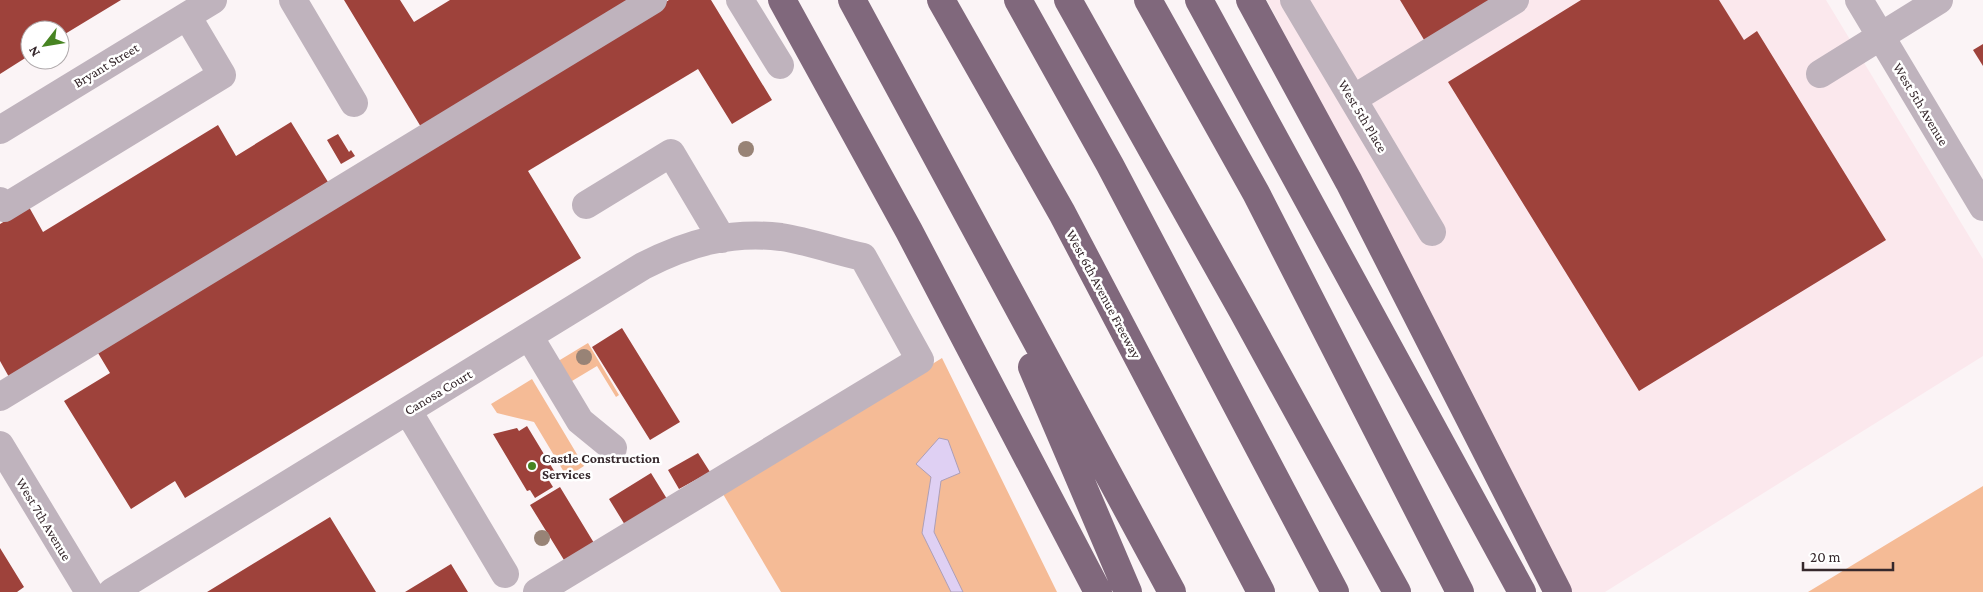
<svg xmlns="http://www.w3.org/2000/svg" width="1983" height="592" font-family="'Crimson Pro',serif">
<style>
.built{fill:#fbe8ed}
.green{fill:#f5bb96}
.water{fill:#dfd0f3;stroke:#ac9eb7}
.building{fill:#9e423b}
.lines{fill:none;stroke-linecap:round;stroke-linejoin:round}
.minor{stroke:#bfb3bd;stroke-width:28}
.highway{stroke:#80687c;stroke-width:28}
.tree{fill:#988376}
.poi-dot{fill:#478422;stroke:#fff;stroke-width:2}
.labels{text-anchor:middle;stroke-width:5;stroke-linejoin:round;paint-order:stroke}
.street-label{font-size:14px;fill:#36282c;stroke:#fff}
.poi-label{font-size:14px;font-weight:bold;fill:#36282c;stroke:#fff;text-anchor:start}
</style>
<rect width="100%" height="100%" fill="#fbf4f6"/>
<!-- built -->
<path class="built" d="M1267 0H1826L1983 259V356L1605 592H1571Z"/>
<!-- green -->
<path class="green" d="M588 343 619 395 616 397 597 366 562 387 550 366Z
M942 358 1057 592H781L723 494Z
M532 379 584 466 567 477 534 422 497 413 491 404Z
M1983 486V592H1808Z"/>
<!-- water -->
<path class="water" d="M939 438 948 440 960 473 941 481 934 532 963 592H951L922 533 931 477 916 464Z"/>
<!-- building -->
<path class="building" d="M0 0H121L60 37V30H30V55L0 74Z
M344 0H400L414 22 450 0H629L421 127Z
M669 0H711L772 100 732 124 698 69 528 171 581 258 185 498 175 481 131 509 64 401 110 373 95 348Z
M1400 0H1506L1429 48Z
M1581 0H1719L1744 40 1757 31 1886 240 1639 391 1448 82Z
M1983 44V66L1973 50Z
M291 122 328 182 9 377 0 361V224L29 207 43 232 218 125 236 156Z
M338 134 349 152 351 150 355 156 341 164 327 140Z
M622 328 680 422 650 440 592 347Z
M527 426 556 474 548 479 553 487 535 498 530 490 527 491 493 434 517 428 519 431Z
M698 453 710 472 679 489 668 470Z
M651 473 667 499 625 525 609 499Z
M560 487 594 543 564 560 530 505Z
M330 517 376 592H207Z
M0 548 24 587 17 592H0Z
M451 564 468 592H405Z"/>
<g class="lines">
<!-- minor -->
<path class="minor" d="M293 0 354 103
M740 0 780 65
M1294 0 1432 232
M1859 0 1983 207
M1820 74 1939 0
M1353 99 1515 0
M0 130 213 0
M0 201 4 208 222 75 187 16
M586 205 671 153 722 239
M529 336 580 421 613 448
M0 397 653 0
M408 411 505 574
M0 445 89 592
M112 592 643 266C688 243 730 231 781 237 808 241 836 251 863 257L920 360 537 592"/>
<!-- highway -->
<path class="highway" d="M782 0 909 231 1098 592
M852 0 1172 592
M941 0 1062 213 1261 592
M1018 0 1110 165 1335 592
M1068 0 1242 310 1397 592
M1148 0 1256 193 1460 592
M1199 0 1522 592
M1250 0 1349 182 1558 592
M1032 367 1128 592"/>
</g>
<!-- trees -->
<g class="tree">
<circle cx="746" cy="149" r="8"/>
<circle cx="584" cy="357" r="8"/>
<circle cx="542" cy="538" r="8"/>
</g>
<!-- markers -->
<circle class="poi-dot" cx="532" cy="466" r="5"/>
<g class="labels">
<!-- street labels -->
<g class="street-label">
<text transform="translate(106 65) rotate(-31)" y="5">Bryant Street</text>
<text transform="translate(1921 104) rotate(59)" y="5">West 5th Avenue</text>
<text transform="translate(1363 116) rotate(59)" y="5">West 5th Place</text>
<text transform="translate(1104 294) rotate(62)" y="5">West 6th Avenue Freeway</text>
<text transform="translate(438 392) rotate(-31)" y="5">Canosa Court</text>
<text transform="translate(44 519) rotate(59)" y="5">West 7th Avenue</text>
</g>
<!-- poi labels -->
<g class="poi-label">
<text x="542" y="463">Castle Construction<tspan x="542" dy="16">Services</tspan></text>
</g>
</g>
<!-- north arrow -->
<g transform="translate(45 45) rotate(239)"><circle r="24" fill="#ffffff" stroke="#afa9ab"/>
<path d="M0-4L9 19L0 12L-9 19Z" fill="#478422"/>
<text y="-8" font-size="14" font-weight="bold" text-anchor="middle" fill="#36282c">N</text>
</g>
<!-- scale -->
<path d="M1803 562v8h90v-8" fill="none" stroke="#36282c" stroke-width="2.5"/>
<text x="1810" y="562" font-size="15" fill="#36282c" stroke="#ffffff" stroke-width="4" paint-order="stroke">20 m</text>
</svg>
